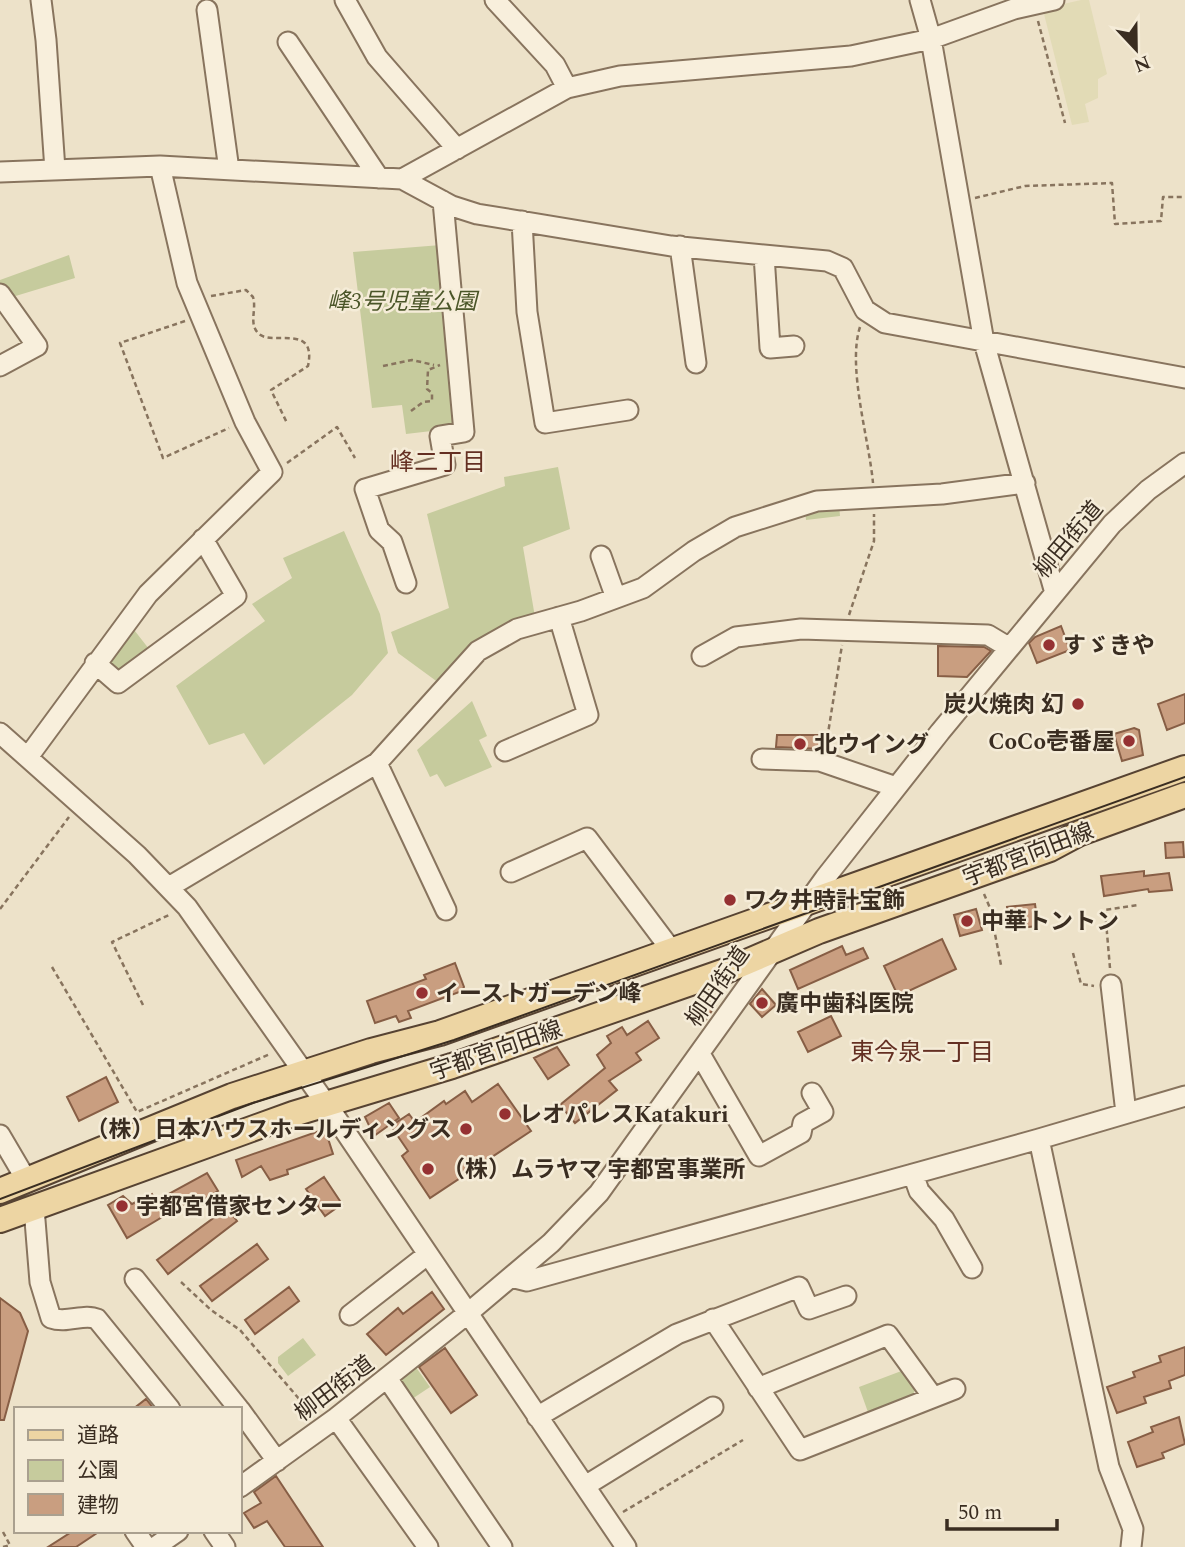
<svg xmlns="http://www.w3.org/2000/svg" width="1185" height="1547" font-family="Spectral,'Noto Sans JP',serif">
<style>
.farmland{fill:#e2dbb6}
.green{fill:#c6cb9d}
.building{fill:#c99e80;stroke:#875e45;stroke-width:2}
.lines{fill:none;stroke-linecap:round;stroke-linejoin:round}
.minor-casing{stroke:#88745e;stroke-width:23}
.major-casing{stroke:#574332;stroke-width:28}
.path{stroke:#88745e;stroke-width:2.5;stroke-dasharray:5 3.5;stroke-linecap:butt}
.minor{stroke:#f8efdc;stroke-width:19}
.major{stroke:#edd5a3;stroke-width:24}
.tram{stroke:#3a2d21;stroke-width:2}
.poi-dot{fill:#953132;stroke:#f5ecd8;stroke-width:2.5}
.labels{text-anchor:middle;stroke-width:5;stroke-linejoin:round;paint-order:stroke}
.park-label{font-size:23px;font-style:italic;fill:#4a5528;stroke:#f5ecd8}
.street-label{font-size:23px;fill:#3a2d21;stroke:#f5ecd8}
.poi-label{font-size:23px;font-weight:bold;fill:#3a2d21;stroke:#f5ecd8;text-anchor:start}
.neighbourhood-label{font-size:24px;fill:#642f22;stroke:#f5ecd8}
</style>
<rect width="100%" height="100%" fill="#ede2c9"/>
<!-- farmland -->
<path class="farmland" d="M1081 0H1089L1107 74 1098 79V98L1085 104 1089 122 1072 125 1044 14 1046 8Z"/>
<!-- green -->
<path class="green" d="M441 245 457 428 406 434 402 405 372 408 353 252Z
M69 255 75 278 9 298 0 285V280Z
M558 467 570 529 523 547 535 617 491 633 467 647 439 683 398 653 391 632 449 608 427 514 505 486 504 477Z
M839 504 840 516 806 520 805 509Z
M344 531 380 614 388 653 352 695 264 765 244 733 209 745 176 686 265 621 252 604 292 578 283 558Z
M131 626 149 649 122 670 108 665 109 654Z
M472 701 487 736 479 740 492 767 445 787 437 774 430 777 417 750Z
M303 1338 316 1355 288 1376 278 1363V1357Z
M415 1366 430 1387 409 1401 400 1388 401 1377Z
M904 1370 916 1388 911 1398 869 1415 859 1387Z"/>
<!-- building -->
<path class="building" d="M1061 626 1070 650 1037 663 1029 643 1035 637Z
M938 646 984 647 991 651 967 677 938 676Z
M1185 694V723L1167 730 1158 704Z
M1134 728 1139 730 1143 755 1122 761 1114 734Z
M777 735H823V749L776 747Z
M1183 842 1184 857 1166 858 1165 843Z
M1144 871V876L1169 873 1172 890 1149 892 1148 889 1104 896 1101 876Z
M1035 904 1038 926 1009 929 1007 907Z
M976 909 982 930 960 936 954 915Z
M942 939 956 969 898 996 884 966Z
M842 946 846 955 863 948 868 958 798 989 790 970Z
M455 963 464 987 462 991 408 1011 411 1018 399 1022 396 1016 375 1023 367 1001 426 979 424 975Z
M762 989 776 1005 762 1017 750 1004Z
M702 997 715 1006 701 1027 688 1017Z
M831 1016 841 1036 808 1052 798 1032Z
M648 1021 659 1038 636 1053 641 1060 609 1081 617 1090 575 1123 560 1105 605 1068 597 1055 611 1043 607 1036 622 1027 627 1035Z
M557 1047 569 1065 548 1079 534 1058Z
M106 1077 118 1102 79 1121 67 1097Z
M498 1084 531 1131 430 1198 402 1156 408 1151 391 1126 409 1114 415 1122 444 1101 446 1104 465 1091 472 1102Z
M389 1103 399 1118 374 1136 365 1117Z
M325 1129 333 1154 287 1170 288 1174 270 1180 261 1166 242 1177 236 1160Z
M207 1173 218 1191 197 1203 194 1198 127 1238 108 1205 123 1196 132 1204 152 1194 156 1201Z
M324 1177 342 1204 325 1216 306 1189Z
M227 1208 237 1221 168 1274 157 1260Z
M257 1244 268 1259 212 1301 200 1286Z
M289 1287 299 1301 255 1334 245 1320Z
M432 1292 444 1309 386 1355 367 1334 398 1308 403 1314Z
M0 1298 20 1313 28 1331 4 1420H0Z
M1185 1347V1375L1169 1381 1171 1388 1144 1397 1146 1403 1117 1413 1107 1387 1135 1377 1133 1372 1161 1362 1159 1356Z
M445 1348 477 1395 451 1413 419 1367Z
M146 1399 154 1409H133Z
M1179 1417 1185 1444 1162 1453 1164 1458 1137 1467 1128 1442 1153 1432 1151 1427Z
M276 1476 323 1547H285L267 1521 254 1528 244 1513 261 1503 254 1492Z
M73 1531H100L76 1547H48Z"/>
<g class="lines">
<!-- minor casing -->
<g class="minor-casing">
<path id="minor" d="M41 0 46 40 55 170
M345 0 377 57 457 149
M495 0 555 65 567 88
M920 0 931 39 984 342 1055 593
M207 10 229 170
M288 42 379 178
M0 172 160 166 402 179 567 88 620 76 851 56 931 39 1014 9 1054 0
M402 179 452 206 477 214 671 246 827 261 843 268 865 310 885 323 1185 378
M522 221 527 312 545 423 628 410
M680 246 696 363
M764 255 770 348 794 346
M0 294 37 346 0 366
M601 556 616 598
M406 583 392 542 379 530 365 489 445 465 440 436 464 432 443 201
M702 656 736 637 801 629 988 635 1008 647
M95 663 118 683 236 596 203 539
M0 733 137 855 187 907 336 1118 626 1547
M505 751 588 715 559 617
M28 757 148 594 272 472 245 422 187 283 160 166
M762 759 820 761 896 787
M377 763 446 910
M511 872 587 838 672 951
M169 887 377 763 478 651 517 629 581 611 643 588 694 551 735 527 817 501 942 494 1025 483
M1111 985 1126 1113
M700 1054 759 1156 801 1133 803 1123 823 1112 812 1093
M0 1135 27 1181
M1039 1139 1109 1467 1133 1529 1131 1547
M913 1174 919 1191 944 1219 972 1268
M34 1208 40 1282 51 1318C67 1324 84 1313 97 1319L170 1409
M511 1277 527 1281 1039 1139 1185 1096
M135 1279 239 1409
M350 1315 427 1255
M713 1319 800 1450 955 1389
M387 1378 502 1547
M758 1388 888 1335 933 1397
M240 1410 277 1461
M537 1417 677 1334 799 1287 809 1309 846 1296
M336 1418 428 1547
M585 1486 713 1407
M240 1487 336 1418 467 1314 551 1243 599 1193 825 878 940 732 1112 524 1148 490 1185 463
M135 1531 146 1547
M214 1531 225 1547
M155 1547 178 1531"/>
</g>
<!-- major casing -->
<g class="major-casing">
<path id="major" d="M0 1191 232 1096 371 1051 440 1033 1185 768
M0 1220 293 1114 452 1066 728 970 819 931 1050 849 1080 833 1185 795"/>
</g>
<!-- path -->
<path class="path" d="M1038 21 1065 123
M975 198 1025 186 1112 183 1115 224 1161 221 1163 197H1185
M211 296 246 290 253 297C257 310 248 324 259 334 273 346 317 323 308 366L271 390 287 423
M185 321 120 343 163 458 229 428
M860 327C847 367 869 439 873 483
M383 366 412 360 434 365
M411 411 423 402 432 401V393L427 389 428 370 440 365
M287 463 337 427 355 458
M849 615 874 541V514
M826 746 842 645
M984 894 990 908 1001 965
M0 909 69 817
M1073 953 1081 984 1094 986
M52 967 137 1112 270 1054
M1110 968 1105 910 1138 905
M143 1005 112 942 171 914
M181 1282 211 1310 240 1330 312 1414
M623 1512 743 1440
M3 1532 11 1547
M3 1547 10 1545"/>
<!-- minor -->
<use href="#minor" class="minor"/>
<!-- major -->
<use href="#major" class="major"/>
<!-- tram -->
<path class="tram" d="M0 1199 253 1103 454 1040 1185 777"/>
</g>
<!-- markers -->
<g class="poi-dot">
<circle cx="1049" cy="645" r="7"/>
<circle cx="1078" cy="704" r="7"/>
<circle cx="1129" cy="741" r="7"/>
<circle cx="800" cy="744" r="7"/>
<circle cx="730" cy="900" r="7"/>
<circle cx="967" cy="921" r="7"/>
<circle cx="422" cy="993" r="7"/>
<circle cx="762" cy="1003" r="7"/>
<circle cx="505" cy="1114" r="7"/>
<circle cx="466" cy="1129" r="7"/>
<circle cx="428" cy="1169" r="7"/>
<circle cx="122" cy="1206" r="7"/>
</g>
<g class="labels">
<!-- park labels -->
<g class="park-label">
<text x="402" y="309">峰3号児童公園</text>
</g>
<!-- street labels -->
<g class="street-label">
<text transform="translate(1068 539) rotate(-50)" y="8">柳田街道</text>
<text transform="translate(1028 854) rotate(-21)" y="8">宇都宮向田線</text>
<text transform="translate(717 986) rotate(-55)" y="8">柳田街道</text>
<text transform="translate(496 1050) rotate(-19)" y="8">宇都宮向田線</text>
<text transform="translate(334 1388) rotate(-37)" y="8">柳田街道</text>
</g>
<!-- poi labels -->
<g class="poi-label">
<text x="1063" y="653">すゞきや</text>
<text x="1064" y="712" text-anchor="end">炭火焼肉 幻</text>
<text x="1115" y="749" text-anchor="end">CoCo壱番屋</text>
<text x="814" y="752">北ウイング</text>
<text x="744" y="908">ワク井時計宝飾</text>
<text x="981" y="929">中華トントン</text>
<text x="436" y="1001">イーストガーデン峰</text>
<text x="776" y="1011">廣中歯科医院</text>
<text x="519" y="1122">レオパレスKatakuri</text>
<text x="452" y="1137" text-anchor="end">（株）日本ハウスホールディングス</text>
<text x="442" y="1177">（株）ムラヤマ 宇都宮事業所</text>
<text x="136" y="1214">宇都宮借家センター</text>
</g>
<!-- neighbourhood labels -->
<g class="neighbourhood-label">
<text x="438" y="470">峰二丁目</text>
<text x="922" y="1060">東今泉一丁目</text>
</g>
</g>
<!-- legend -->
<rect x="14" y="1407" width="228" height="126" fill="#f5ecd8" stroke="#aaa08f" stroke-width="2"/>
<rect x="28" y="1430" width="35" height="10" fill="#edd5a3" stroke="#aaa08f" stroke-width="2"/>
<text x="77" y="1442" font-size="21" fill="#3a2d21">道路</text>
<rect x="28" y="1460" width="35" height="21" fill="#c6cb9d" stroke="#aaa08f" stroke-width="2"/>
<text x="77" y="1477" font-size="21" fill="#3a2d21">公園</text>
<rect x="28" y="1494" width="35" height="21" fill="#c99e80" stroke="#aaa08f" stroke-width="2"/>
<text x="77" y="1512" font-size="21" fill="#3a2d21">建物</text>
<!-- north arrow -->
<g transform="translate(1136 49) rotate(158)" stroke="#f5ecd8" stroke-width="5" paint-order="stroke">
<path d="M0-5L12 26L0 18L-12 26Z" fill="#3a2d21"/>
<text y="-10" font-size="19" font-weight="bold" text-anchor="middle" fill="#3a2d21">N</text>
</g>
<!-- scale -->
<path d="M947 1519v10h110v-10" fill="none" stroke="#3a2d21" stroke-width="3.5"/>
<text x="958" y="1519" font-size="21" fill="#3a2d21" stroke="#f5ecd8" stroke-width="5" paint-order="stroke">50 m</text>
</svg>
